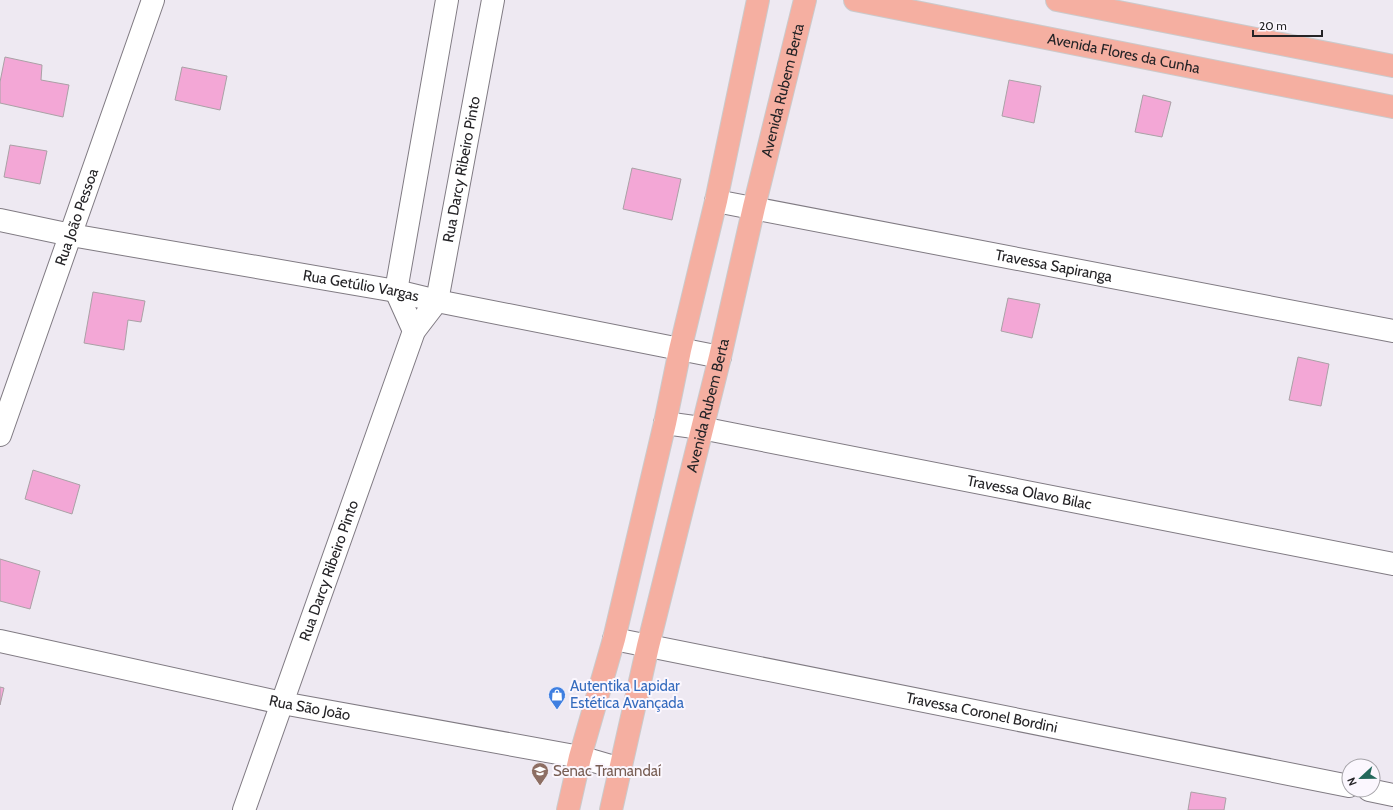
<svg xmlns="http://www.w3.org/2000/svg" width="1393" height="810" font-family="Cabin,sans-serif">
<style>
.building{fill:#f3a7d6;stroke:#aaa1a6}
.lines{fill:none;stroke-linecap:round;stroke-linejoin:round}
.minor-casing{stroke:#807b83;stroke-width:24}
.major-casing{stroke:#cbcacb;stroke-width:24}
.minor{stroke:#fff;stroke-width:22}
.major{stroke:#f5afa1;stroke-width:22}
.labels{text-anchor:middle;stroke-width:4;stroke-linejoin:round;paint-order:stroke}
.street-label{font-size:15px;fill:#252427;stroke:#fbf7fe}
.shop-label{font-size:15px;fill:#366cbe;stroke:#fbf7fe;text-anchor:start}
.education-label{font-size:15px;fill:#785e54;stroke:#fbf7fe;text-anchor:start}
</style>
<rect width="100%" height="100%" fill="#eee9f2"/>
<!-- building -->
<path class="building" d="M5 57 42 65 41 80 69 85 63 117 0 103V82Z
M182 67 227 76 220 110 175 100Z
M1009 80 1041 86 1034 123 1002 116Z
M1143 95 1171 102 1162 137 1135 132Z
M10 145 47 151 40 184 4 177Z
M632 168 681 179 672 220 623 209Z
M93 292 145 301 141 322 128 320 124 350 84 343Z
M1008 298 1040 304 1032 338 1001 331Z
M1298 357 1329 364 1321 406 1289 400Z
M33 470 80 485 72 514 25 499Z
M0 559 40 571 30 609 0 601Z
M0 687 4 688 0 705Z
M1191 792 1226 798 1224 810H1188Z"/>
<g class="lines">
<!-- minor casing -->
<g class="minor-casing">
<g id="minor">
<path id="s1" d="M716 201 1393 331"/>
<path id="s2" d="M0 220 71 235 396 291 437 301 720 357"/>
<path d="M414 331 396 291 447 0"/>
<path id="s3" d="M665 423 701 428 1393 564"/>
<path id="s4" d="M0 435 153 0"/>
<path id="s5" d="M614 639 1349 786"/>
<path id="s6" d="M0 641 282 703 580 757 621 769"/>
<path d="M1369 790 1393 795"/>
<path id="s7" d="M244 810 414 331 437 301 493 0"/>
</g>
</g>
<!-- major casing -->
<g class="major-casing">
<g id="major">
<path id="s8" d="M855 0 1393 107"/>
<path d="M1057 0 1393 66"/>
<path d="M568 810 580 757 614 639 665 423 680 350 716 201 758 0"/>
<path id="s9" d="M611 810 648 646 720 357 754 207 805 0"/>
</g>
</g>
<!-- minor -->
<use href="#minor" class="minor"/>
<!-- major -->
<use href="#major" class="major"/>
</g>
<!-- icons -->
<defs>
<g id="shop-pin" transform="scale(0.9)"><path d="M0 17L-7.5 6A9.5 9.5 0 1 1 7.5 6Z" fill="#3f7fe0" stroke="#fbf7fe"/><path d="M-5-2.5h2.3a2.7 3.5 0 0 1 5.4 0H5L5.5 6h-11ZM-1.5-2.5h3a1.5 2.3 0 0 0-3 0Z" fill="#fff"/></g>
<g id="university-pin" transform="scale(0.9)"><path d="M0 17L-7.5 6A9.5 9.5 0 1 1 7.5 6Z" fill="#8d6e63" stroke="#fbf7fe"/><path d="M0-5L7-2L0 1L-7-2ZM-4 1L0 2.5L4 1V4Q0 6-4 4Z" fill="#fff"/></g>
</defs>
<g fill-rule="evenodd">
<use href="#shop-pin" x="557" y="695"/>
<use href="#university-pin" x="540" y="771"/>
</g>
<g class="labels">
<!-- street labels -->
<g class="street-label">
<text dy="5" stroke="none"><textPath href="#s8" startOffset="274">Avenida Flores da Cunha</textPath></text>
<text dy="5" stroke="none"><textPath href="#s9" startOffset="740">Avenida Rubem Berta</textPath></text>
<text dy="5" stroke="none"><textPath href="#s7" startOffset="680">Rua Darcy Ribeiro Pinto</textPath></text>
<text dy="5" stroke="none"><textPath href="#s4" startOffset="231">Rua João Pessoa</textPath></text>
<text dy="5" stroke="none"><textPath href="#s1" startOffset="344">Travessa Sapiranga</textPath></text>
<text dy="5" stroke="none"><textPath href="#s2" startOffset="367">Rua Getúlio Vargas</textPath></text>
<text dy="5" stroke="none"><textPath href="#s9" startOffset="416">Avenida Rubem Berta</textPath></text>
<text dy="5" stroke="none"><textPath href="#s3" startOffset="371">Travessa Olavo Bilac</textPath></text>
<text dy="5" stroke="none"><textPath href="#s7" startOffset="254">Rua Darcy Ribeiro Pinto</textPath></text>
<text dy="5" stroke="none"><textPath href="#s6" startOffset="317">Rua São João</textPath></text>
<text dy="5" stroke="none"><textPath href="#s5" startOffset="375">Travessa Coronel Bordini</textPath></text>
</g>
<!-- shop labels -->
<g class="shop-label">
<text x="570" y="691">Autentika Lapidar<tspan x="570" dy="17">Estética Avançada</tspan></text>
</g>
<!-- education labels -->
<g class="education-label">
<text x="553" y="776">Senac Tramandaí</text>
</g>
</g>
<!-- north arrow -->
<g transform="translate(1361 778) rotate(248)"><circle r="19" fill="#fbf7fe" stroke="#a5a3a8"/>
<path d="M0-3L7 15L0 10L-7 15Z" fill="#23685b"/>
<text y="-6" font-size="11" font-weight="bold" text-anchor="middle" fill="#252427">N</text>
</g>
<!-- scale -->
<path d="M1253 30v6h69v-6" fill="none" stroke="#252427" stroke-width="2"/>
<text x="1259" y="30" font-size="12" fill="#252427" stroke="#fbf7fe" stroke-width="3" paint-order="stroke">20 m</text>
</svg>
